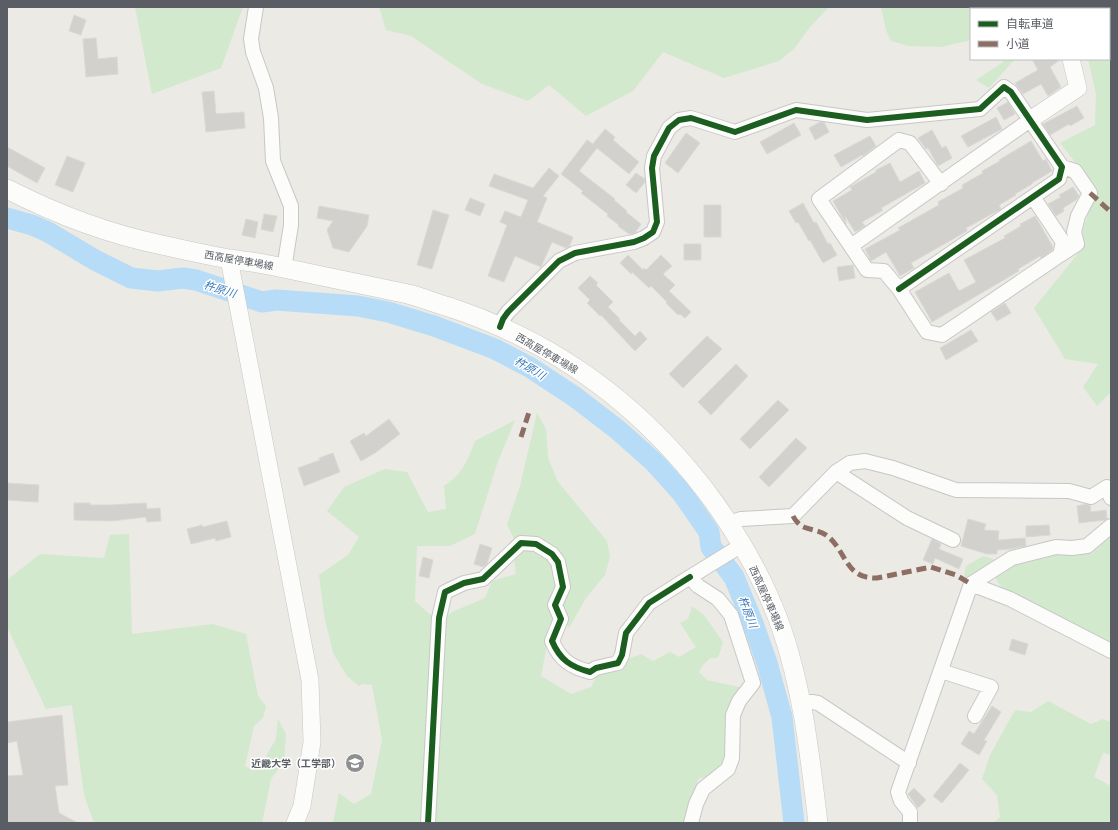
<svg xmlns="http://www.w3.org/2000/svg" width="1118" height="830" font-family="Commissioner,'Noto Sans JP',sans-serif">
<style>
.green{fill:#d2e9ce}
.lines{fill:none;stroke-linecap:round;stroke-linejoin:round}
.river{stroke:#b7dcf7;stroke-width:21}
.building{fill:#d2d1ce;stroke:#dad9d4}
.minor-casing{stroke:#c7c7c6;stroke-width:16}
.tertiary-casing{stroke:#c7c7c6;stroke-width:18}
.secondary-casing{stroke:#c7c8c7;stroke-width:20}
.minor{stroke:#fcfcfb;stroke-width:14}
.tertiary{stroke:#fcfcfb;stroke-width:17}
.secondary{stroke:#fcfcfb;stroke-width:19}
.quiet{stroke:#8d6e63;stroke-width:5;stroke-dasharray:10 5;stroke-linecap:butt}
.cycleway-casing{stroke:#fff;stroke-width:8}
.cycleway{stroke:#1b5e20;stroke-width:6}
.labels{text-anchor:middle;stroke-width:3;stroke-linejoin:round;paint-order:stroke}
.street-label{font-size:10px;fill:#5a5e64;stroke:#fff}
.poi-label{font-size:10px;font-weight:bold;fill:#5a5e64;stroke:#fff;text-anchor:end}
.water-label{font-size:11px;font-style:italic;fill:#3877b8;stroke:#fff}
</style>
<rect width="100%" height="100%" fill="#ebeae5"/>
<!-- green -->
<path class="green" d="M135 7H243L221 68 152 94Z
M379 7H829L810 27 794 49 779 61 724 78 663 52 633 91 586 116 549 85 528 101 482 84 411 36 386 30Z
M881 7H999L1002 9H971V40L941 47 909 46 891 41 886 30Z
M1111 24V392L1097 406 1083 387 1098 364 1065 359 1034 308 1084 246 1083 229 1097 190 1060 143 1095 125 1096 94 1088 59H1109V25Z
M1003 59H1015L989 88 976 80 1003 62Z
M537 413 546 429 548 458 558 482 607 541 610 557 605 575 586 598 569 628 558 606 567 589 537 540 525 536 515 541 507 524 520 486Z
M515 420 497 464 475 534 450 546H417L415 601 428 613 436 617 426 823H333L339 793 354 804 371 794 382 740 372 685 363 684 359 686 347 676 333 653 324 615 319 575 348 555 359 537 327 511 344 487 385 469 407 472 428 512 446 509 444 486C463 474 467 461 475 441Z
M129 534 132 634 213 624 246 634 258 696 266 706 263 718 254 726 245 766 254 771 262 763 276 739 278 719 286 734 284 762 271 779 262 823H94L84 795 72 705 46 709 7 627V580L40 554 104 558 110 535Z
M1111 536V648L1005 593 990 570 970 583 964 576 966 566 983 556 1012 565 1059 552 1091 554Z
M524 549C543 551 544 553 556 567L555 619 548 627 547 645 541 676 571 694 591 687 600 670 641 654 653 661 670 652 679 657 696 647 680 623 688 619 692 606 704 615 723 642 718 658H710L703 665 699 672 707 680 743 688C739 703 729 759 722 768 716 774 707 778 699 778L692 796 684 823H433L443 619 452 612 485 598 492 581 516 574C514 560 513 558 524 549Z
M1048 701 1091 724 1103 719 1111 722V755L1103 753 1094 777 1111 786V823H994L1000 817 997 795 982 779 990 755 1015 710 1031 712Z"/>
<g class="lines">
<!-- river -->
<path class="river" d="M7 218 32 225 48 232 95 260 131 278 158 281 183 278 196 280 262 302 276 300 358 306 388 312 434 326 495 349 531 368 575 397 618 430 654 462 682 493 709 532 711 547 734 577 754 626 767 663 782 717 794 823"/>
</g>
<!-- building -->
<path class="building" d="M74 15 86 20 81 35 69 31Z
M96 38 98 59 117 57 118 74 86 77 83 39Z
M1032 59H1061L1050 67 1061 87 1048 96 1041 84 1023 94 1015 83 1038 70Z
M214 91 216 114 244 112 245 128 206 132 202 92Z
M1008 102 1015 114 1004 120 997 108Z
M1077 106 1084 118 1070 126 1069 124 1050 135 1043 124Z
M996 117 1002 129 968 147 961 136Z
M820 122H824L829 132 815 140 809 128Z
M794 123 801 135 767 154 760 142Z
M605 129 615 137 613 140 639 162 629 174 597 148 579 171 615 199 614 200 627 211 626 212 641 224 635 233 632 234H629L618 226 619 225 607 216 608 214 581 193 583 191 561 174 587 140 593 144Z
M932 130 942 148 946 146 952 158 938 166 928 148 926 149 918 138Z
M686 133 700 143 678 173 665 163Z
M870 136 876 146 863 156 862 155 841 167 834 155Z
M1031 141 1043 161 1046 159 1052 171 1032 183V184L1015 194 1016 195 999 205 1001 209 966 228 967 231 911 263 914 268 900 276 886 252 871 261 865 249 900 230 898 228 939 205 938 202 963 188 962 185 983 173 982 171 1000 161 999 160Z
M7 147 45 168 37 183 7 166Z
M67 156 85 163 73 192 55 185Z
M890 163 900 182 919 171 925 183 881 208 883 210 862 222 865 226 855 232 845 216 846 224 833 201 852 190 850 187 876 172V170Z
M549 168 559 176 543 196 547 198 537 222 573 237 569 247 566 248 552 242 541 267 515 256 504 282 488 276 507 225 500 222 505 211 521 217 528 200 489 186 494 174 533 188Z
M636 173 645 179V182L636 193 626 185Z
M1073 187 1079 196 1076 200 1063 208 1064 211 1056 216 1048 204 1061 197 1059 195Z
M470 198 485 204 480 216 465 210Z
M803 203 814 223 816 222 828 244 830 243 837 255 823 263 810 240 809 241 798 222 796 223 789 211Z
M704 205H721V237H704Z
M319 206 369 215 367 226 349 252 333 248 327 230 333 221 317 218Z
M433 210 449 215 432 269 417 265Z
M264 214 277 216 273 232 261 229Z
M1035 216 1053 247 1052 250 1041 258 1040 256 1018 269 1019 271 932 322 915 292 949 273 959 291 976 282 964 260 1005 238 1004 236 1021 226 1020 224Z
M246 219 258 222 255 238 242 235Z
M684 244H701V260H684Z
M628 255 643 270 644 268 646 270 661 255 672 266 663 274 675 285 669 291 691 312 685 318 680 314 678 315 666 303 667 302 651 286 649 288 632 272 631 274 620 263Z
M853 265 855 278 839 281 837 267Z
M590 276 598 283 596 285 613 302 608 307 620 319 619 320 635 336 640 331 647 339 635 351 601 315 600 316 587 303 590 300 578 288Z
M1005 303 1011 313 997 321 991 312Z
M971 330 978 341 946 360 940 348Z
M707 336 722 349 683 388 669 374Z
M736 364 748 376 711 415 698 402Z
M778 400 789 410 750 449 740 439Z
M389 419 400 434 375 453 361 461 350 441 364 433 366 436Z
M796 438 807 448 769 487 759 477Z
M333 453 340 472 304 486 298 468 320 460 319 458Z
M7 483 39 485 38 502 7 500Z
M74 503H90V505H110L146 503 147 509 160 508 161 521 147 522 146 517 111 521 74 520Z
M1086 504 1090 505 1091 512 1106 510 1107 519 1105 520 1079 523 1077 506Z
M968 519 986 524 984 530 999 531 998 540 1025 538 1026 546 1011 549 997 550V554H987L961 546Z
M227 521 231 537 216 541 215 538 191 544 187 529 202 525 203 527Z
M1049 525 1050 535 1026 537V526Z
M932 539 941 544 939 549 963 559 959 569 935 558 933 564 923 560Z
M480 544 492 548 487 564 483 567 474 564Z
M423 557 433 560 429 578 419 576Z
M1012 639 1028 644 1025 655 1009 650Z
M992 706 1001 712 984 740 987 741 979 755 961 744 969 731 974 734Z
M62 715 68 785 55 786 59 813 78 823H7V776L23 775 17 741 7 743V722Z
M960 763 969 770 942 803 933 796Z
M914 788 926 800 918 808 908 794Z"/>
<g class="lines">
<!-- minor casing -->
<g class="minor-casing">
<path id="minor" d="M256 7 251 39 253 52 266 88 271 118 273 161 291 206V225L284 269
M1021 9 1028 7
M941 184 910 143 899 140 819 199 867 270 884 271 899 289 927 332 942 335 1060 255 1063 242 1033 197
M851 246 1030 120
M1060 255 1077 244 1074 232 1078 216 1090 193 1075 171 1062 167
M500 327 503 319 508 312 559 261 575 253 634 242 644 238 653 232 657 222 652 168 654 156 669 128 679 120 691 118 735 132 796 110 867 120 980 109 1004 87 1011 92 1062 167 1059 179 899 289
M836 472 907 518 953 540
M729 523 741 519 793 516 836 472 850 463 865 461 893 468 956 490 1069 491 1091 497 1107 487 1111 498
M971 584 1010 599 1111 651
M941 671 991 687 975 716
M801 702H812L818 703 909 763
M428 823 439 618 445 592 464 583 483 579 521 543 536 544 552 554 558 562 563 587 555 605 561 619 552 641C560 660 571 667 590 672L596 668 618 663 622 655 626 633 649 603 690 577
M691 823 696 804 703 789 728 769 732 758 733 715 739 701 753 683 731 615 718 599 698 586 690 577 742 545
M910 823V812L901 801 898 792 971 584 1012 558 1056 547 1072 548 1087 546 1111 526"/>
</g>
<!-- tertiary casing -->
<g class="tertiary-casing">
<path id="tertiary" d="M1058 7 1059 9
M1030 120 1078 88 1071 59
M229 259 310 680 312 742 302 806 295 823"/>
</g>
<!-- secondary casing -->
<g class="secondary-casing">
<path id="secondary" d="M7 189C56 214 108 234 162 245 184 250 207 255 229 259 242 261 256 262 269 265 315 275 362 284 408 294 423 298 438 304 452 308 560 344 647 410 714 502 741 540 765 582 781 627 803 690 810 757 818 823"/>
</g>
<!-- minor -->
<use href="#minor" class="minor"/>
<!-- tertiary -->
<use href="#tertiary" class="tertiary"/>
<!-- secondary -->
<use href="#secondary" class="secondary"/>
<!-- quiet -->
<path class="quiet" d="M1090 193 1111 212
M521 437 530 409
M793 516C794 518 796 521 798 523 804 530 818 529 826 535 847 550 844 579 877 578L931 567 956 575 971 584"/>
<!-- cycleway casing -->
<g class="cycleway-casing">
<path id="cycleway" d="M500 327 503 319 508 312 559 261 575 253 634 242 644 238 653 232 657 222 652 168 654 156 669 128 679 120 691 118 735 132 796 110 867 120 980 109 1004 87 1011 92 1062 167 1059 179 899 289
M428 823 439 618 445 592 464 583 483 579 521 543 536 544 552 554 558 562 563 587 555 605 561 619 552 641C560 660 571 667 590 672L596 668 618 663 622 655 626 633 649 603 690 577"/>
</g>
<!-- cycleway -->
<use href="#cycleway" class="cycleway"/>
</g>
<!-- icons -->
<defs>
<g id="university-disc" transform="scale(1)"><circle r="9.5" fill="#8d8f91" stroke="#fff"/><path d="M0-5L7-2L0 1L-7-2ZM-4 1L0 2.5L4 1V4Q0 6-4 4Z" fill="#fff"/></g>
</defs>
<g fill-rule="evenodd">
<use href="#university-disc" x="355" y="763"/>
</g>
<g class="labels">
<!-- street labels -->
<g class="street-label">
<text transform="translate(239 260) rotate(10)" y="4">西高屋停車場線</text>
<text transform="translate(547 353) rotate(30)" y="4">西高屋停車場線</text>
<text transform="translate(767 598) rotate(66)" y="4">西高屋停車場線</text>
</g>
<!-- poi labels -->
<g class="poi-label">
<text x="341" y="767">近畿大学（工学部）</text>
</g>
<!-- water labels -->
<g class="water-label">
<text transform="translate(220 289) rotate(17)" y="4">杵原川</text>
<text transform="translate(530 368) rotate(31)" y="4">杵原川</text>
<text transform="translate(748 612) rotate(69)" y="4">杵原川</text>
</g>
</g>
<!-- border -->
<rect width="1118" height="830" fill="none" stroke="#5a5e64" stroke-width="16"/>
<!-- legend -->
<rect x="970" y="8" width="140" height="52" fill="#ffffff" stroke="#bdbfc1"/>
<rect x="978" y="21" width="20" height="6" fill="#1b5e20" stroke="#bdbfc1"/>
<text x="1006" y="28" font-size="12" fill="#5a5e64">自転車道</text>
<rect x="978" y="41" width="20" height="6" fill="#8d6e63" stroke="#bdbfc1"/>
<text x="1006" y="48" font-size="12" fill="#5a5e64">小道</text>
</svg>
